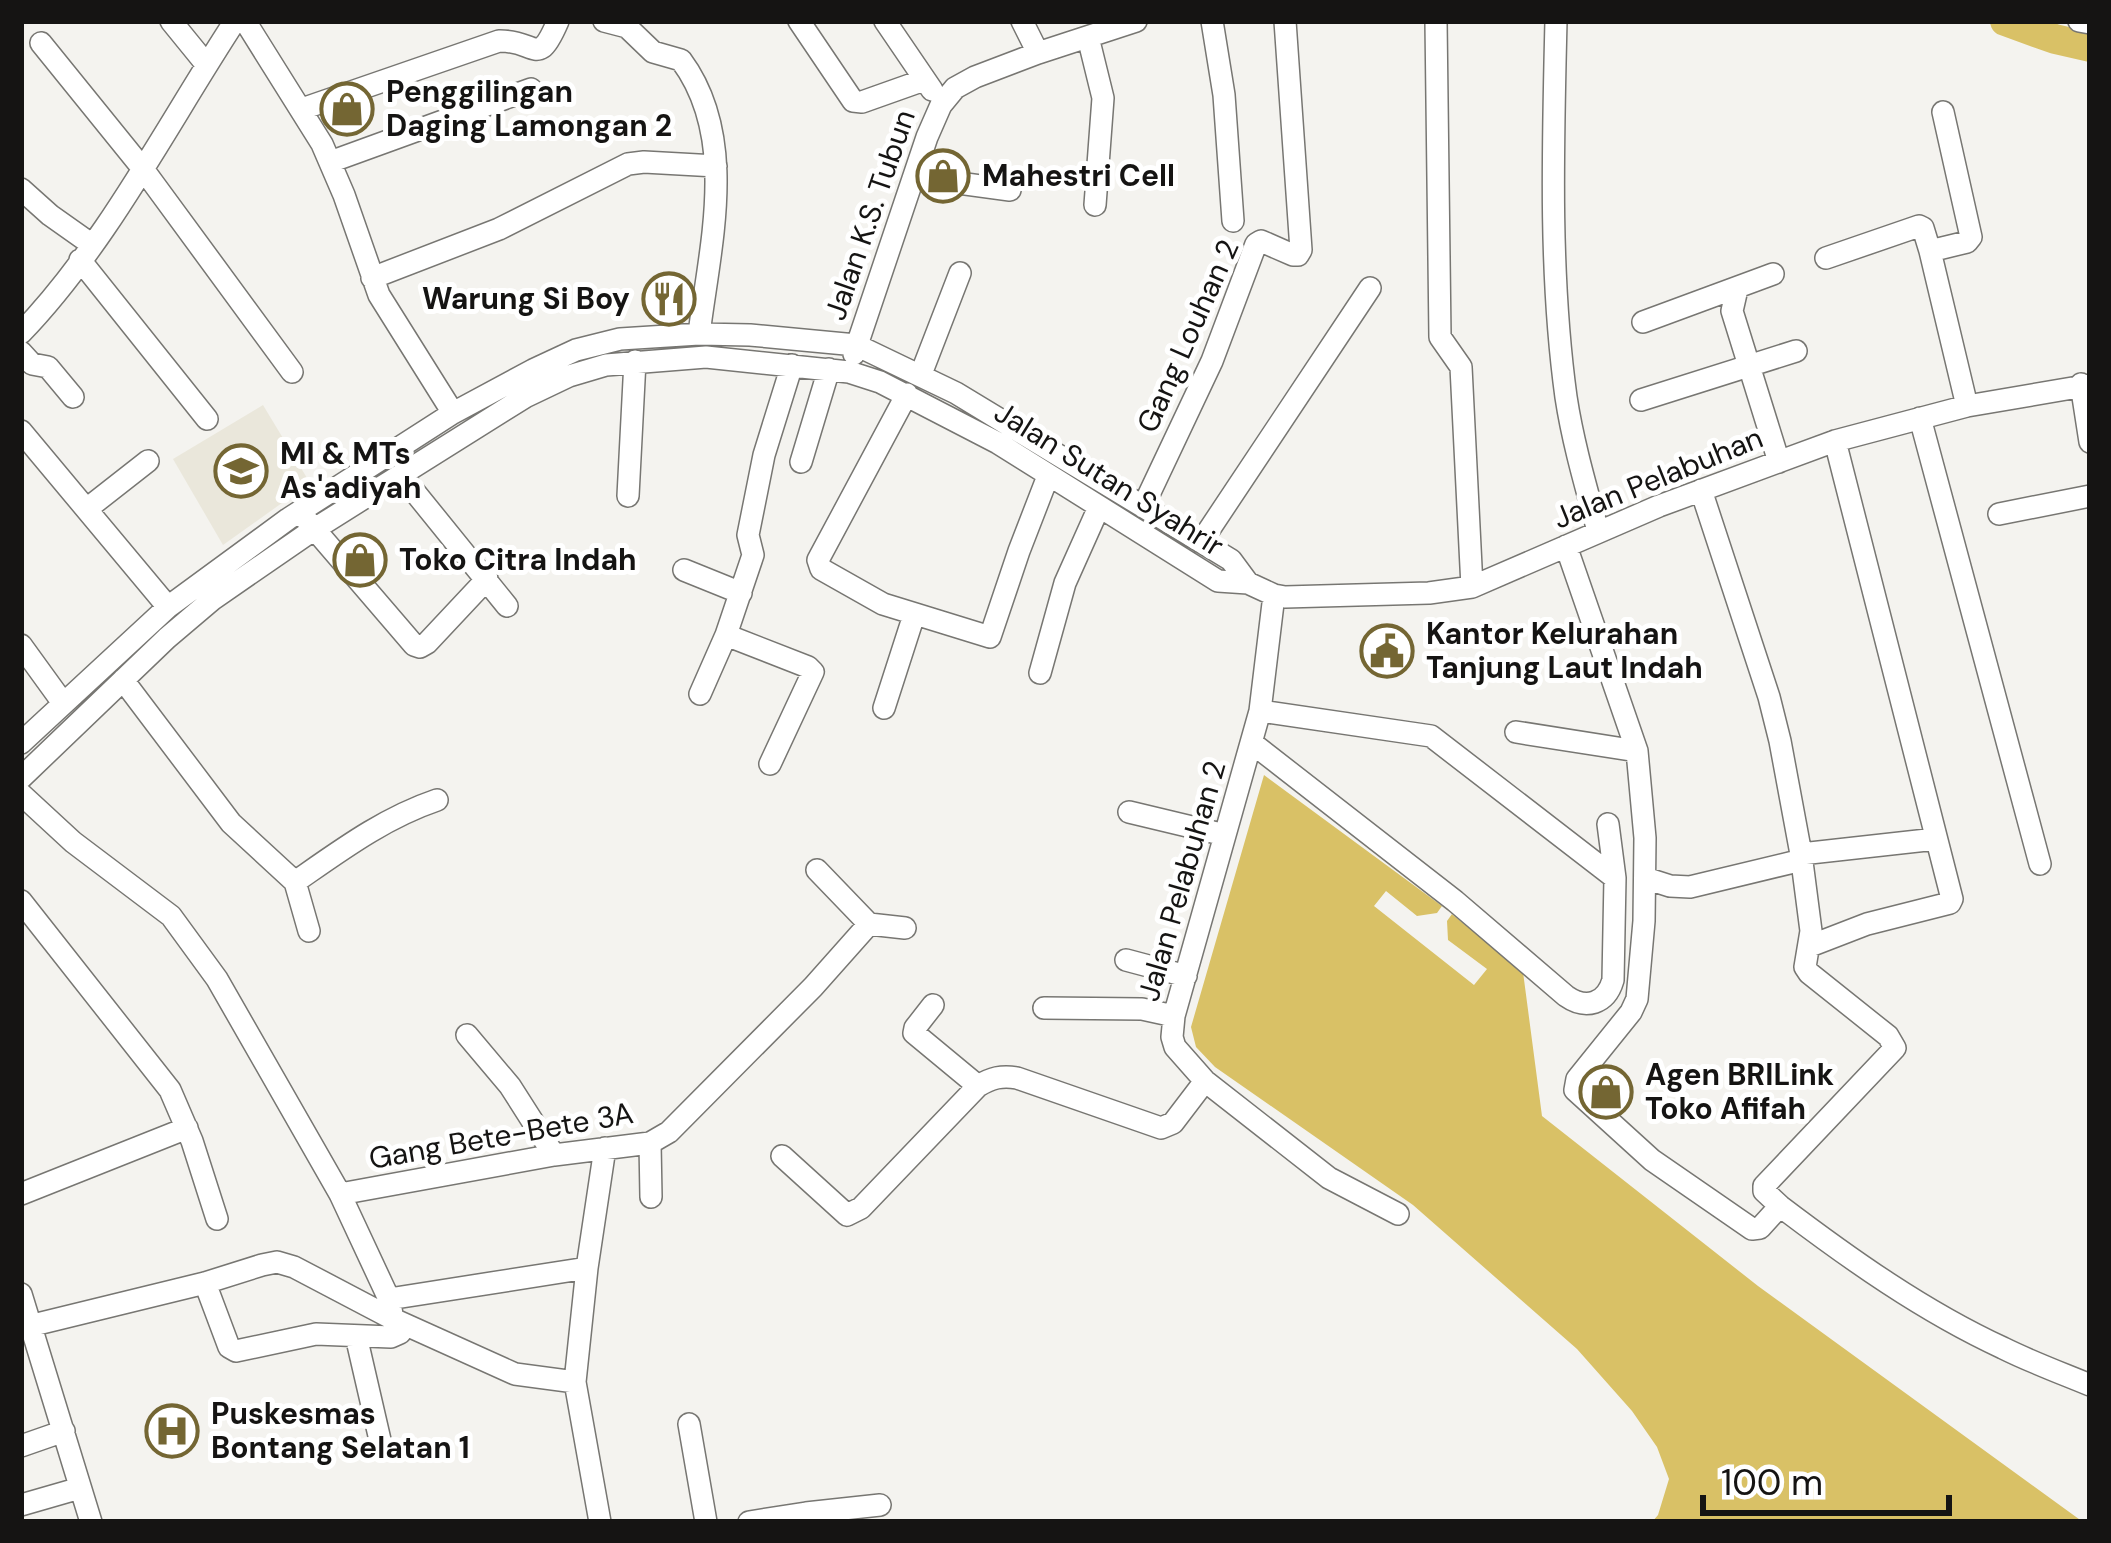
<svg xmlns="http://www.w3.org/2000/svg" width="2111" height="1543" font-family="'DM Sans',sans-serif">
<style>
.built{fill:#eae7db}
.water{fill:#d9c166}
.pier{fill:#f4f3ef}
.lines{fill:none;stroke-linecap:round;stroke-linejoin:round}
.river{stroke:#d9c166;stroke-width:30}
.minor-casing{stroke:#777672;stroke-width:24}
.minor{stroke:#fff;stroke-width:21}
.labels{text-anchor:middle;stroke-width:10;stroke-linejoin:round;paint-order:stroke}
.poi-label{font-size:30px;font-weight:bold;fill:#151413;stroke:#fff;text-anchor:start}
.street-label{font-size:30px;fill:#151413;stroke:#fff}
</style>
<rect width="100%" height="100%" fill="#f4f3ef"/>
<!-- built -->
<path class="built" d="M263 405 310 483 223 545 173 459Z"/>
<!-- water -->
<path class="water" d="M1264 775 1442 906 1523 972 1542 1116 1758 1286 2083 1522H1652L1658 1515 1669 1479 1657 1447 1632 1411 1577 1349 1413 1205 1215 1067 1196 1047 1191 1027Z"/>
<!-- pier -->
<path class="pier" d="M1386 891 1417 916 1437 913 1442 906 1452 914 1447 921 1448 940 1487 969 1474 985 1374 906Z"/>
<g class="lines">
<!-- river -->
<path class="river" d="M2005 21 2055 39 2090 47"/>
<!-- minor casing -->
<g class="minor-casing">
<path id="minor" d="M171 21 206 64
M245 21 322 144 344 195 379 295 453 413
M604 21 627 27 653 52 681 60C739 138 710 245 699 334
M799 21 853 101 862 102 924 80
M885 21 932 90
M1022 21 1038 53
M1212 21 1224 95 1233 221
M1436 21 1440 337 1461 367 1472 587
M1556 21C1553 146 1549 273 1566 397 1573 443 1586 487 1598 531
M2079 21 2090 23
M1088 37 1103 98 1095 205
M41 43 143 169 292 372
M302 109 499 41C537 40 537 70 558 21
M1943 112 1971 237 1967 242 1930 251 1967 406
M330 162 531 89
M914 177 1010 190
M21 189 50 215 91 244
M1826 258 1919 226 1923 228 1930 251
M80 260 207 419
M372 278 499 229 628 164 644 162 716 166
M1737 289 1732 311 1779 462
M1643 322 1773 274
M21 333C106 245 168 123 235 21
M21 352 32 364 48 367 73 397
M854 354 927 137 941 105 955 88 975 77 1038 53 1136 21
M921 374 960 273
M2081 384 2090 442
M907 394 818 560 821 569 883 604 990 637 1019 551 1048 476
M1641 400 1796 351
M1920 418 2040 864
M21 431 168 607
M801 462 829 369
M401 475 507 606
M1701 490 1769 697 1780 741 1801 854 1811 931 1805 967 1809 973 1888 1036 1895 1048 1764 1186V1191L1780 1206
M628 496 635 361
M1143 507 1212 361 1256 244 1261 241 1293 255H1298L1301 250 1285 21
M88 508 148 461
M1999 514 2090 496
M305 518 414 645 420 647 427 643 487 579
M1201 542 1370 288
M1566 546 1637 751 1645 838 1644 921 1637 999 1631 1012 1577 1079 1575 1090 1652 1160 1752 1229 1760 1228 1780 1206C1850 1259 1923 1311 2003 1348 2031 1362 2061 1373 2090 1385
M684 570 741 593
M1274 595 1260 711 1174 1016 1172 1037 1175 1047 1205 1081 1329 1178 1398 1214
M726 635 808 667 813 672 770 764
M21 645 63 703
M1040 673 1065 583 1099 507
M123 680 231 823 295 882 309 931
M700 694 726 635 753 555 748 535 764 455 792 365
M884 708 914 615
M1260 711 1431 736 1615 878
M1516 732 1637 751
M21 743 168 607 288 519 453 413 533 370 576 350 620 339 699 334 750 335 856 345 956 393 1231 560 1248 583
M1252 743 1455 901 1566 996C1586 1010 1606 1004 1613 980L1615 878 1608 824
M21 778 167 638 213 599 313 530 525 397 569 376 606 365 706 357 849 372 880 382 998 443 1218 581 1248 583 1274 595 1285 597 1429 593 1472 587 1659 506 1835 441 1967 406 2090 385
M21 794 73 842 171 916 217 979 340 1194 389 1299 393 1319
M1129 812 1225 835
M1801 854 1936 839
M817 870 869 924 905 928
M1645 878 1670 886 1690 887 1802 860
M295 882C341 850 384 818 437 800
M21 901 170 1090 192 1141 217 1219
M1810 946 1867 924 1950 903 1952 899 1835 441
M1126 960 1186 976
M933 1005 915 1028 914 1033 978 1086
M1044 1008 1142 1009 1174 1016
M467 1035 510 1086 554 1155
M650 1143 651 1197
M782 1156 847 1215 861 1208 978 1086C991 1078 1002 1075 1017 1078L1161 1128 1173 1123 1205 1081
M21 1194 187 1128
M340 1194 554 1155 650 1143 669 1132 813 987 869 924
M205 1283 229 1347 236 1351 316 1334 391 1337 400 1333 406 1325
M21 1294 91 1522
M389 1299 587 1268
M21 1328 205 1283 262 1265 277 1262 294 1267 393 1319 515 1374 575 1382 600 1522
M356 1336 380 1440
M575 1382 587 1268 605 1148
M689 1424 706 1522
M21 1446 64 1431
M21 1505 80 1488
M749 1522 806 1513 880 1505"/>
</g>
<!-- minor -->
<use href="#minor" class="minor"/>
</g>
<!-- icons -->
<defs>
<g id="shop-ring" transform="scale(2.7)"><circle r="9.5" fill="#fff" stroke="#746633" stroke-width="1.5"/><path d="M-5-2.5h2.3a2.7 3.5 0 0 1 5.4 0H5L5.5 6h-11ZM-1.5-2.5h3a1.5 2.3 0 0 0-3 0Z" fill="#746633"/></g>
<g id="restaurant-ring" transform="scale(2.7)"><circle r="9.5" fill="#fff" stroke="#746633" stroke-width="1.5"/><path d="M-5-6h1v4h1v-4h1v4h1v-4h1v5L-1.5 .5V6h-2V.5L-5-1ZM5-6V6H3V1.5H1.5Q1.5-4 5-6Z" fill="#746633"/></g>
<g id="school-ring" transform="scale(2.7)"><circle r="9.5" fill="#fff" stroke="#746633" stroke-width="1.5"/><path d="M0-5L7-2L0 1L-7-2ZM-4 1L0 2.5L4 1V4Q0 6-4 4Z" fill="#746633"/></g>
<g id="civic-ring" transform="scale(2.7)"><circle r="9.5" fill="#fff" stroke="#746633" stroke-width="1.5"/><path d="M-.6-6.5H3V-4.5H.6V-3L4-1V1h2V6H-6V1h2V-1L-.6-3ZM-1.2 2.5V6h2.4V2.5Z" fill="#746633"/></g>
<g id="hospital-ring" transform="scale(2.7)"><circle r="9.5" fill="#fff" stroke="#746633" stroke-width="1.5"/><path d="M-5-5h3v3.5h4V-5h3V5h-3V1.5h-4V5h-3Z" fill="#746633"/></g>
</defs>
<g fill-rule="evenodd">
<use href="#shop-ring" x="347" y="109"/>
<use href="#shop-ring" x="943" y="176"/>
<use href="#restaurant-ring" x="669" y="299"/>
<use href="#school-ring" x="241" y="471"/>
<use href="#shop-ring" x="360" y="560"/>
<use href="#civic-ring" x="1387" y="651"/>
<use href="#shop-ring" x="1606" y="1092"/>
<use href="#hospital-ring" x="172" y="1431"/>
</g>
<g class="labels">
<!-- poi labels -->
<g class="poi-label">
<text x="386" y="102">Penggilingan<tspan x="386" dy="34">Daging Lamongan 2</tspan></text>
<text x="982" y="186">Mahestri Cell</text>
<text x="630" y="309" text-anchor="end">Warung Si Boy</text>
<text x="280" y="464">MI &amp; MTs<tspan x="280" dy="34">As'adiyah</tspan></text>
<text x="399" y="570">Toko Citra Indah</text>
<text x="1426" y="644">Kantor Kelurahan<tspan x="1426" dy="34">Tanjung Laut Indah</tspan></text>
<text x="1645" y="1085">Agen BRILink<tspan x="1645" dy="34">Toko Afifah</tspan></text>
<text x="211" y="1424">Puskesmas<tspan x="211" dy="34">Bontang Selatan 1</tspan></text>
</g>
<!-- street labels -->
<g class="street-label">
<text transform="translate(870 215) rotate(-71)" y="10">Jalan K.S. Tubun</text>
<text transform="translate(1188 336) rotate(-66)" y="10">Gang Louhan 2</text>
<text transform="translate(1658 478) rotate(-22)" y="10">Jalan Pelabuhan</text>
<text transform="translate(1109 479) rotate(32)" y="10">Jalan Sutan Syahrir</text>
<text transform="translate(1182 881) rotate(-74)" y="10">Jalan Pelabuhan 2</text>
<text transform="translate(501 1136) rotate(-10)" y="10">Gang Bete-Bete 3A</text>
</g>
</g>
<!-- border -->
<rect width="2111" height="1543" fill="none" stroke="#151413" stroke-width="48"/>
<!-- scale -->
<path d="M1703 1495v18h246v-18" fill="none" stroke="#151413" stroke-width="6"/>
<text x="1721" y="1495" font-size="36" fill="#151413" stroke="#ffffff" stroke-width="9" paint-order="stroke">100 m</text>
</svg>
